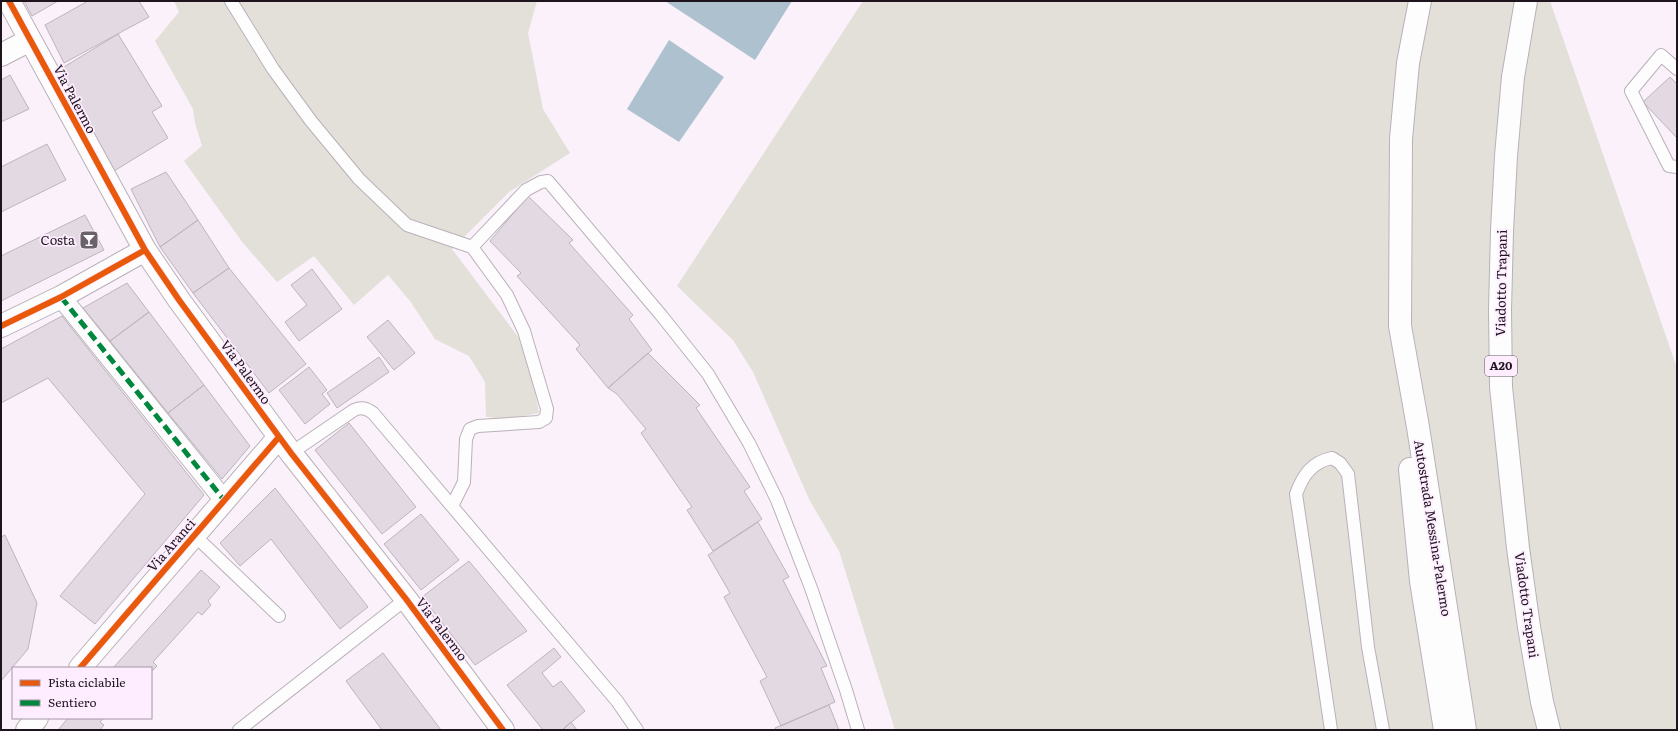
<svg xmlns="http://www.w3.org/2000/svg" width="1678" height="731" font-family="Literata,serif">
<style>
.green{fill:#e2e0d8}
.water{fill:#aec1cf}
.building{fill:#e3d9e3;stroke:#beb4be}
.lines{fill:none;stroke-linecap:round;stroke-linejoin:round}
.service-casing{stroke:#bab0b9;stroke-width:14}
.pedestrian-casing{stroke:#bab0b9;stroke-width:21}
.minor-casing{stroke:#bab0b9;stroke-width:24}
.motorway-casing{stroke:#bab0b9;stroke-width:24}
.service{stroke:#fefdfe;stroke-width:12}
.pedestrian{stroke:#fefdfe;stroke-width:19}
.minor{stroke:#fefdfe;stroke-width:22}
.motorway{stroke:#fefdfe;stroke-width:22}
.quiet{stroke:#00873e;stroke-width:5;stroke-dasharray:10 5;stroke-linecap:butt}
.cycleway-casing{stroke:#feedfe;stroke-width:8}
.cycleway{stroke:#e8590c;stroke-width:6}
.labels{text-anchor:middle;stroke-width:3.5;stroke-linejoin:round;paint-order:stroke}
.shield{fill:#feedfe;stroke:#615561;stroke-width:1}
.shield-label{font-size:12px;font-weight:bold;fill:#1e141e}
.street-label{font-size:13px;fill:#1e141e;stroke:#feedfe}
.poi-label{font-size:13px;fill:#1e141e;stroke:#feedfe;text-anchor:end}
</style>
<rect width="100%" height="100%" fill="#faf1fa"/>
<!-- green -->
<path class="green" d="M174 1H537L528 33 543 109 570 153 509 192 452 249 519 338 532 377 539 413 506 419 486 417 485 382 469 356 435 339 410 301 388 275 354 305 314 256 277 282 243 243 184 161 202 146 195 123 193 109 155 41 179 12Z
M863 1H1550L1677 368V730H895L839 551 809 499 753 372 733 340 677 286Z"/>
<!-- water -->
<path class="water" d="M665 1H792L755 60Z
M669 40 724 77 679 142 627 109Z"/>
<!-- building -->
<path class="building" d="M24 1H58L32 16Z
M88 1H139L149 17 64 63 45 25Z
M118 34 162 106 152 112 168 138 114 171 54 73Z
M10 75 29 109 1 122V80Z
M1670 77 1677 84V138L1643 102Z
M47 144 66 180 1 212V167Z
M166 172 198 220 160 247 131 189Z
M528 196 573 240 569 243 633 315 629 319 652 350 608 388 576 349 580 345 517 276 521 273 490 241Z
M85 215 104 250 1 301V256Z
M198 220 229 268 193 293 160 247Z
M229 268 306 364 269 393 193 293Z
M312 269 342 309 299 341 285 322 307 305 291 285Z
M127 283 149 312 110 341 83 308Z
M149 312 204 385 168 413 110 341Z
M62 316 204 495 95 624 60 596 145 494 48 378 1 403V349Z
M388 320 415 353 394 370 367 337Z
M648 353 700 405 696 408 750 487 744 491 762 519 713 551 687 510 692 507 641 433 646 429 617 394 608 388Z
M379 357 389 372 337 408 327 393Z
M309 367 327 390 322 394 330 404 305 424 279 390Z
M204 385 250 446 222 479 168 413Z
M349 423 416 507 382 534 315 450Z
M275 488 368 607 340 629 271 539 240 566 220 543Z
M421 514 459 560 421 590 384 544Z
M758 522 789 577 783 580 827 666 821 668 835 702 781 726 760 681 767 677 724 597 730 593 708 555Z
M5 535 37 603 28 649 1 681V537Z
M469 561 527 631 475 665 422 597Z
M201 570 220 587 208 601 211 605 202 615 198 612 153 662 157 666 151 672V668H113Z
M554 648 561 657 542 673 553 687 561 681 585 711 562 730H543L507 685Z
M383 653 441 730H382L346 681Z
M829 705 839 730H776L775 728Z
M68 718H104L100 722 104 725 100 730H58Z
M571 722 577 730H562Z"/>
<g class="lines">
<!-- service casing -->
<g class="service-casing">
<path id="service" d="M231 1 273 69 311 121 359 179 407 225 472 247
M1677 69 1661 55 1631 91 1669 166 1677 167
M291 453 354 410C362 407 366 408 373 413L617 701 637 730
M452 506 464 482 466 439 470 429 478 426 539 422 546 418 547 409 524 331 507 295 472 247 526 190 541 182 548 181 661 315 708 374 749 443 777 500 811 588 846 690 858 730
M194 535 279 616
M239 730 406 599
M1331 730 1296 494C1303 475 1312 462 1332 458L1340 463 1348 474 1368 647 1383 730"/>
</g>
<!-- pedestrian casing -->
<g class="pedestrian-casing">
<path id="pedestrian" d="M61 297 224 500"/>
</g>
<!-- minor casing -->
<g class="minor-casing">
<path id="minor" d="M9 1 145 250 179 300 291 453 406 599 503 730
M1 55 30 40
M1 326 61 297 145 250
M80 668 279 437
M27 730 37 718"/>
</g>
<!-- motorway casing -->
<g class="motorway-casing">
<path id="motorway" d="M1420 1 1408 63 1401 139 1400 326 1418 427 1465 730
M1526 1 1513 77 1506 156 1502 231 1500 310 1501 387 1518 548 1529 627 1542 702 1549 730
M1410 469 1421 581 1445 730"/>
</g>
<!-- service -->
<use href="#service" class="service"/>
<!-- pedestrian -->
<use href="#pedestrian" class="pedestrian"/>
<!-- minor -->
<use href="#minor" class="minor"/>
<!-- motorway -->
<use href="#motorway" class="motorway"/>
<!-- quiet -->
<path class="quiet" d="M61 297 224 500"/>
<!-- cycleway casing -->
<g class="cycleway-casing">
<path id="cycleway" d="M9 1 145 250 179 300 291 453 406 599 503 730
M1 326 61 297 145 250
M80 668 279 437"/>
</g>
<!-- cycleway -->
<use href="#cycleway" class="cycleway"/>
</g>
<!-- icons -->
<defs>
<g id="bar-square" transform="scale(1)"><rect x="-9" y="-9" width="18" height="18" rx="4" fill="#6b616b" stroke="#feedfe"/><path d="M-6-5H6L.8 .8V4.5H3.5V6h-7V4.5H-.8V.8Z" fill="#fff"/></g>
</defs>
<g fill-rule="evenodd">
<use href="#bar-square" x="89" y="240"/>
</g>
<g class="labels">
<!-- shield labels -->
<rect class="shield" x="1485" y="356" width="32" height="20" rx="3"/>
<g class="shield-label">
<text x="1501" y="370">A20</text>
</g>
<!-- street labels -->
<g class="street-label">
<text transform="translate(75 99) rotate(62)" y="5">Via Palermo</text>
<text transform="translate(1501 283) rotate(-89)" y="5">Viadotto Trapani</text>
<text transform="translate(246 372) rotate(54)" y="5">Via Palermo</text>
<text transform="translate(1433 528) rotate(81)" y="5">Autostrada Messina-Palermo</text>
<text transform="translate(171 545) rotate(-49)" y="5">Via Aranci</text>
<text transform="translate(1527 605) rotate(82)" y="5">Viadotto Trapani</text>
<text transform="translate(442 629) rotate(53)" y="5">Via Palermo</text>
</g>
<!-- poi labels -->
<g class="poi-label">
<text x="75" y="245">Costa</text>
</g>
</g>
<!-- border -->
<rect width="1678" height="731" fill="none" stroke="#1e141e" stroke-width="4"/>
<!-- legend -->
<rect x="12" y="667" width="140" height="52" fill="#feedfe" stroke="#a496a4"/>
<rect x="20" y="680" width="20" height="6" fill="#e8590c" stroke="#a496a4"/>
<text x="48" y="687" font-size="12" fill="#1e141e">Pista ciclabile</text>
<rect x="20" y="700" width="20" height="6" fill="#00873e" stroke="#a496a4"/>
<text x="48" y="707" font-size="12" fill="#1e141e">Sentiero</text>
</svg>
